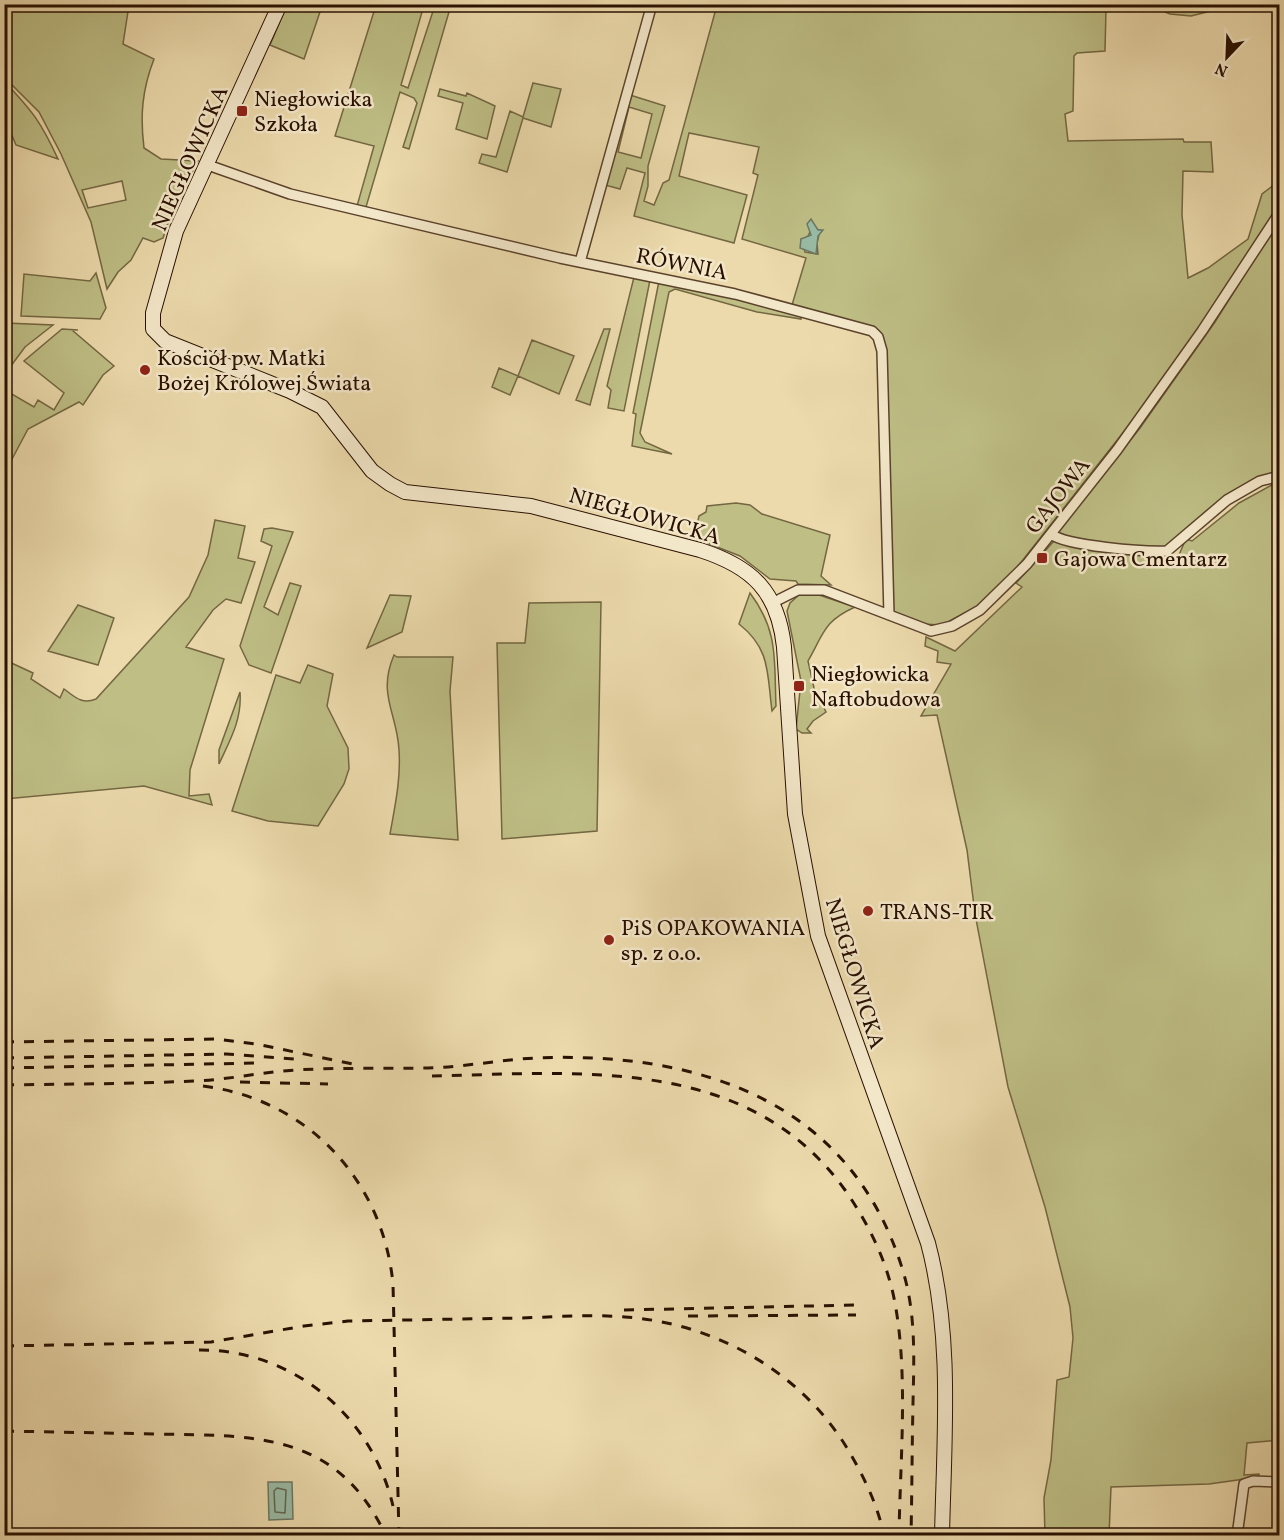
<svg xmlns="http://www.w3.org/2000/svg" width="1284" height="1540" font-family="Vollkorn,serif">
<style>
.green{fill:#bebe85;stroke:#746742;stroke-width:1.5;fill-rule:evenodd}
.water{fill:#99bba5;stroke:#6c7763;stroke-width:1.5}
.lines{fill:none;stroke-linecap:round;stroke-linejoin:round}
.shore{stroke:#616652;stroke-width:1.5}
.street-casing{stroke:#5a422b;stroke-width:12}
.secondary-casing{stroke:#291000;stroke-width:16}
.street{stroke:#f3e7c9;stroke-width:9}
.secondary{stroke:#f3e7c9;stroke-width:14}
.rail{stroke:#291000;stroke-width:3;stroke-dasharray:10 10;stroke-linecap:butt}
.poi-dot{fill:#8f2418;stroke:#f3e7c9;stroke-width:2}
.labels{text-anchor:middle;stroke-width:5;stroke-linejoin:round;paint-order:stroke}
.poi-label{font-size:22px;fill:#291000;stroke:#f3e7c9;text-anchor:start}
.street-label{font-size:22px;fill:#291000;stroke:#f3e7c9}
</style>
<rect width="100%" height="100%" fill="#ecdaac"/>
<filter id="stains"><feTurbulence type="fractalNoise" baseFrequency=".00333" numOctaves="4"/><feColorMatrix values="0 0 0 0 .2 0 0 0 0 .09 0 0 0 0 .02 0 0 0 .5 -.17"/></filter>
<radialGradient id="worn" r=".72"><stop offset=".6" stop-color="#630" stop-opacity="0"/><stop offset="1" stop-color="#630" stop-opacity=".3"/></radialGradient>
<!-- green -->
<path class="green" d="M4 5H129L123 44 154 59C142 90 140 116 144 148L161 159 198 161 173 208 163 238 154 242 143 238 131 260 118 272 107 289 91 222 61 154 39 112 5 78ZM122 181 126 200 88 208 82 190Z
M287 5 322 6 304 59 270 45Z
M376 5H424L401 85 408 88 435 5H451L409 149 403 147 417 103 414 98 400 92 366 207 357 206 374 146 335 136Z
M717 5H1279L1215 10 1191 16 1170 14 1158 9H1106L1105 51 1077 53 1074 56 1073 111 1065 114 1068 141 1183 139 1184 142H1211L1213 172 1183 171 1182 215 1188 278 1208 268 1248 239 1262 194 1279 181V207L1221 296 1140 411 1008 579 976 607 942 625 922 624 893 613 885 357 865 325 792 305 806 258 742 239 758 175 753 173 759 147 689 133 679 176 747 195 734 243 634 216 645 173 627 168 620 189 605 185 630 95 665 106 648 166V186L644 201 654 205 663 183 669 180ZM629 107 652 114 641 158 618 152ZM820 230 817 243 818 254 805 252 801 239 807 238 810 232Z
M5 82C33 112 41 122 58 159L16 145 5 119Z
M533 83 561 89 551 127 523 118 507 172 479 163 482 154 496 157 510 111 523 117Z
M440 89 466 96 467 93 495 106 487 139 456 129 463 103 438 96Z
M1279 220 1280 452 1275 474 1263 477 1165 547 1118 546 1056 534 1140 428 1215 322Z
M96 273 106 308 100 319 21 316 24 274 90 281Z
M634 277 650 280 624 411 608 408 611 390 607 386Z
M659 281 801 314V319L757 312 675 289 669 292 640 433 645 442 672 454 632 446 636 414 633 413Z
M5 323 53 325 25 347 5 374Z
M62 329 78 330H72L114 366 103 375 83 405 79 402 28 429 11 461 5 460V390L34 407 38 400 54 410 64 393 24 361Z
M604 329H610L590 405 576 400Z
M532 340 574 356 559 394 518 376 510 395 492 387 499 368 518 376Z
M1279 481V1440L1247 1443 1244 1475 1259 1474V1477L1209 1484 1111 1487 1109 1535H1045L1044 1498 1051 1460 1057 1380 1069 1377 1073 1338 1070 1307 1045 1207 1008 1087 975 914 967 850 937 715 921 716 951 664 937 662 938 651 925 646 926 637 955 651 1022 587 1016 583 1054 541 1178 557 1186 539 1192 541 1239 503Z
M736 503 750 505 762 514 830 535 821 576 831 585 798 584 796 581 770 579 740 556 694 538 699 516 706 512 707 506Z
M215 520 245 526 238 558 255 562 241 603 226 599 213 610 186 647 224 659 190 770 189 796 209 794 212 805 144 786 5 799V660L33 673 31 679 60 698 64 689C75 697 82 705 96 699L189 597 208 555Z
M272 528 293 532 264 607 278 615 290 583 301 586 271 673 249 665 240 646 272 546 261 541 264 529Z
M750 593C779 631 774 661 776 706L772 711C767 674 771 649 739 624Z
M800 594H816L855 607C824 621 824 633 808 661L814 688 826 712 813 721 807 729 811 733H802L796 729 801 681 787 611 790 603Z
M390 595 411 596 402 632 367 648Z
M601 602 597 831 502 839 497 643H525L529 603Z
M78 605 114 618 98 665 48 651Z
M394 655 397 657H453L450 691 458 840 390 834C395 806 401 779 399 750 397 712 377 695 394 655Z
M308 665 333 674 327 706 348 748 349 769 344 784 318 826 268 821 232 811 276 675 300 683Z
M240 692C242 720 230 740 219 764V750Z"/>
<!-- water -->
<path class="water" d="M811 219 818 230H823L818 236 816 254 800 248 801 239 811 235 807 224Z
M268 1482H292L293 1519 269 1520Z"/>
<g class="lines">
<!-- shore -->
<path class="shore" d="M277 1488 286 1490 285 1513 275 1512 274 1491Z"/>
<!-- street casing -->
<g class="street-casing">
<path id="street" d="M205 164 290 194 560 258 735 294 872 331 878 337 882 351 889 615
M580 262 652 4
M1051 534C1066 546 1145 552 1167 551L1227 500 1260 481 1280 476
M774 602 798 590H824L931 631 952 626 980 610 1027 564 1117 450 1202 331 1280 212
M1237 1536 1244 1484 1253 1481 1280 1482"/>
</g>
<!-- secondary casing -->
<g class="secondary-casing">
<path id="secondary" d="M280 4 176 231 153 313V329L165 341 290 391 322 407 372 471 390 484 405 492 531 506 700 550C753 567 778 592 784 647L795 814 818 936 928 1243C953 1337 944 1438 942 1536"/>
</g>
<!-- street -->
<use href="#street" class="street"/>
<!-- secondary -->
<use href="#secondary" class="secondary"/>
<!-- rail -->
<path class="rail" d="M4 1042 217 1039 256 1044 353 1064
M4 1058 226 1054 294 1059
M4 1068 257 1063
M432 1076C578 1073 747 1054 845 1190 870 1226 889 1265 896 1309 908 1380 900 1463 899 1536
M240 1082 328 1084
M4 1085C68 1084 131 1084 194 1081 224 1080 253 1074 282 1071 331 1067 380 1069 428 1068 464 1067 499 1060 535 1058 698 1051 851 1100 903 1271 916 1314 914 1358 913 1403 912 1447 912 1491 911 1536
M203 1086C307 1099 383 1180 393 1284L399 1536
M624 1310 855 1305
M688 1316 856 1315
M4 1346 211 1342 304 1326 348 1321C405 1320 463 1319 520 1318 555 1317 590 1314 625 1317 714 1323 800 1371 847 1448 863 1475 878 1505 884 1536
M199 1350C293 1349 372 1416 393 1506
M4 1431C55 1432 105 1433 156 1434 255 1436 337 1431 386 1536"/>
</g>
<!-- markers -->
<g class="poi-dot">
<rect x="236" y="105" width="12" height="12" rx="3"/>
<circle cx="145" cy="370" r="6"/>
<rect x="1036" y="552" width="12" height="12" rx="3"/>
<rect x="793" y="680" width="12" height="12" rx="3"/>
<circle cx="868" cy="911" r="6"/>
<circle cx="609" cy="940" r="6"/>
</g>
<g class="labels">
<!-- poi labels -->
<g class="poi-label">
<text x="254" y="106">Niegłowicka<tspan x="254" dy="25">Szkoła</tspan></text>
<text x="157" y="365">Kościół pw. Matki<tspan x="157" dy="25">Bożej Królowej Świata</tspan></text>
<text x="1054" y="566">Gajowa Cmentarz</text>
<text x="811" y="681">Niegłowicka<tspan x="811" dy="25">Naftobudowa</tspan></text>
<text x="880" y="919">TRANS-TIR</text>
<text x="621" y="935">PiS OPAKOWANIA<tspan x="621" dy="25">sp. z o.o.</tspan></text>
</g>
<!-- street labels -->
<g class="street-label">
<text transform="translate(189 158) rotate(-66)" y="8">NIEGŁOWICKA</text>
<text transform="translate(682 263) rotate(11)" y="8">RÓWNIA</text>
<text transform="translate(1057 495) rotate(-52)" y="8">GAJOWA</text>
<text transform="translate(645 515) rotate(16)" y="8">NIEGŁOWICKA</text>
<text transform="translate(856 973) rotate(73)" y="8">NIEGŁOWICKA</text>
</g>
</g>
<!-- margin -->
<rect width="1284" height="1540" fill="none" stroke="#ecdaac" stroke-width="24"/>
<rect x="6" y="6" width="1272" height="1528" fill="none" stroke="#291000" stroke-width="3"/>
<rect x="12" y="12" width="1260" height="1516" fill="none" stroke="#291000" stroke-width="1.5"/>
<!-- north arrow -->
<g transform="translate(1227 57) rotate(203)" stroke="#f3e7c9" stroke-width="4.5" paint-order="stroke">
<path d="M0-4.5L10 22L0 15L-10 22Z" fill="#291000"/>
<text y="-9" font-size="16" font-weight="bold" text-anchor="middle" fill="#291000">N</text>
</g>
<rect width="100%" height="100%" filter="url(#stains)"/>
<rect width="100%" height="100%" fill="url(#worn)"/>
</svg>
